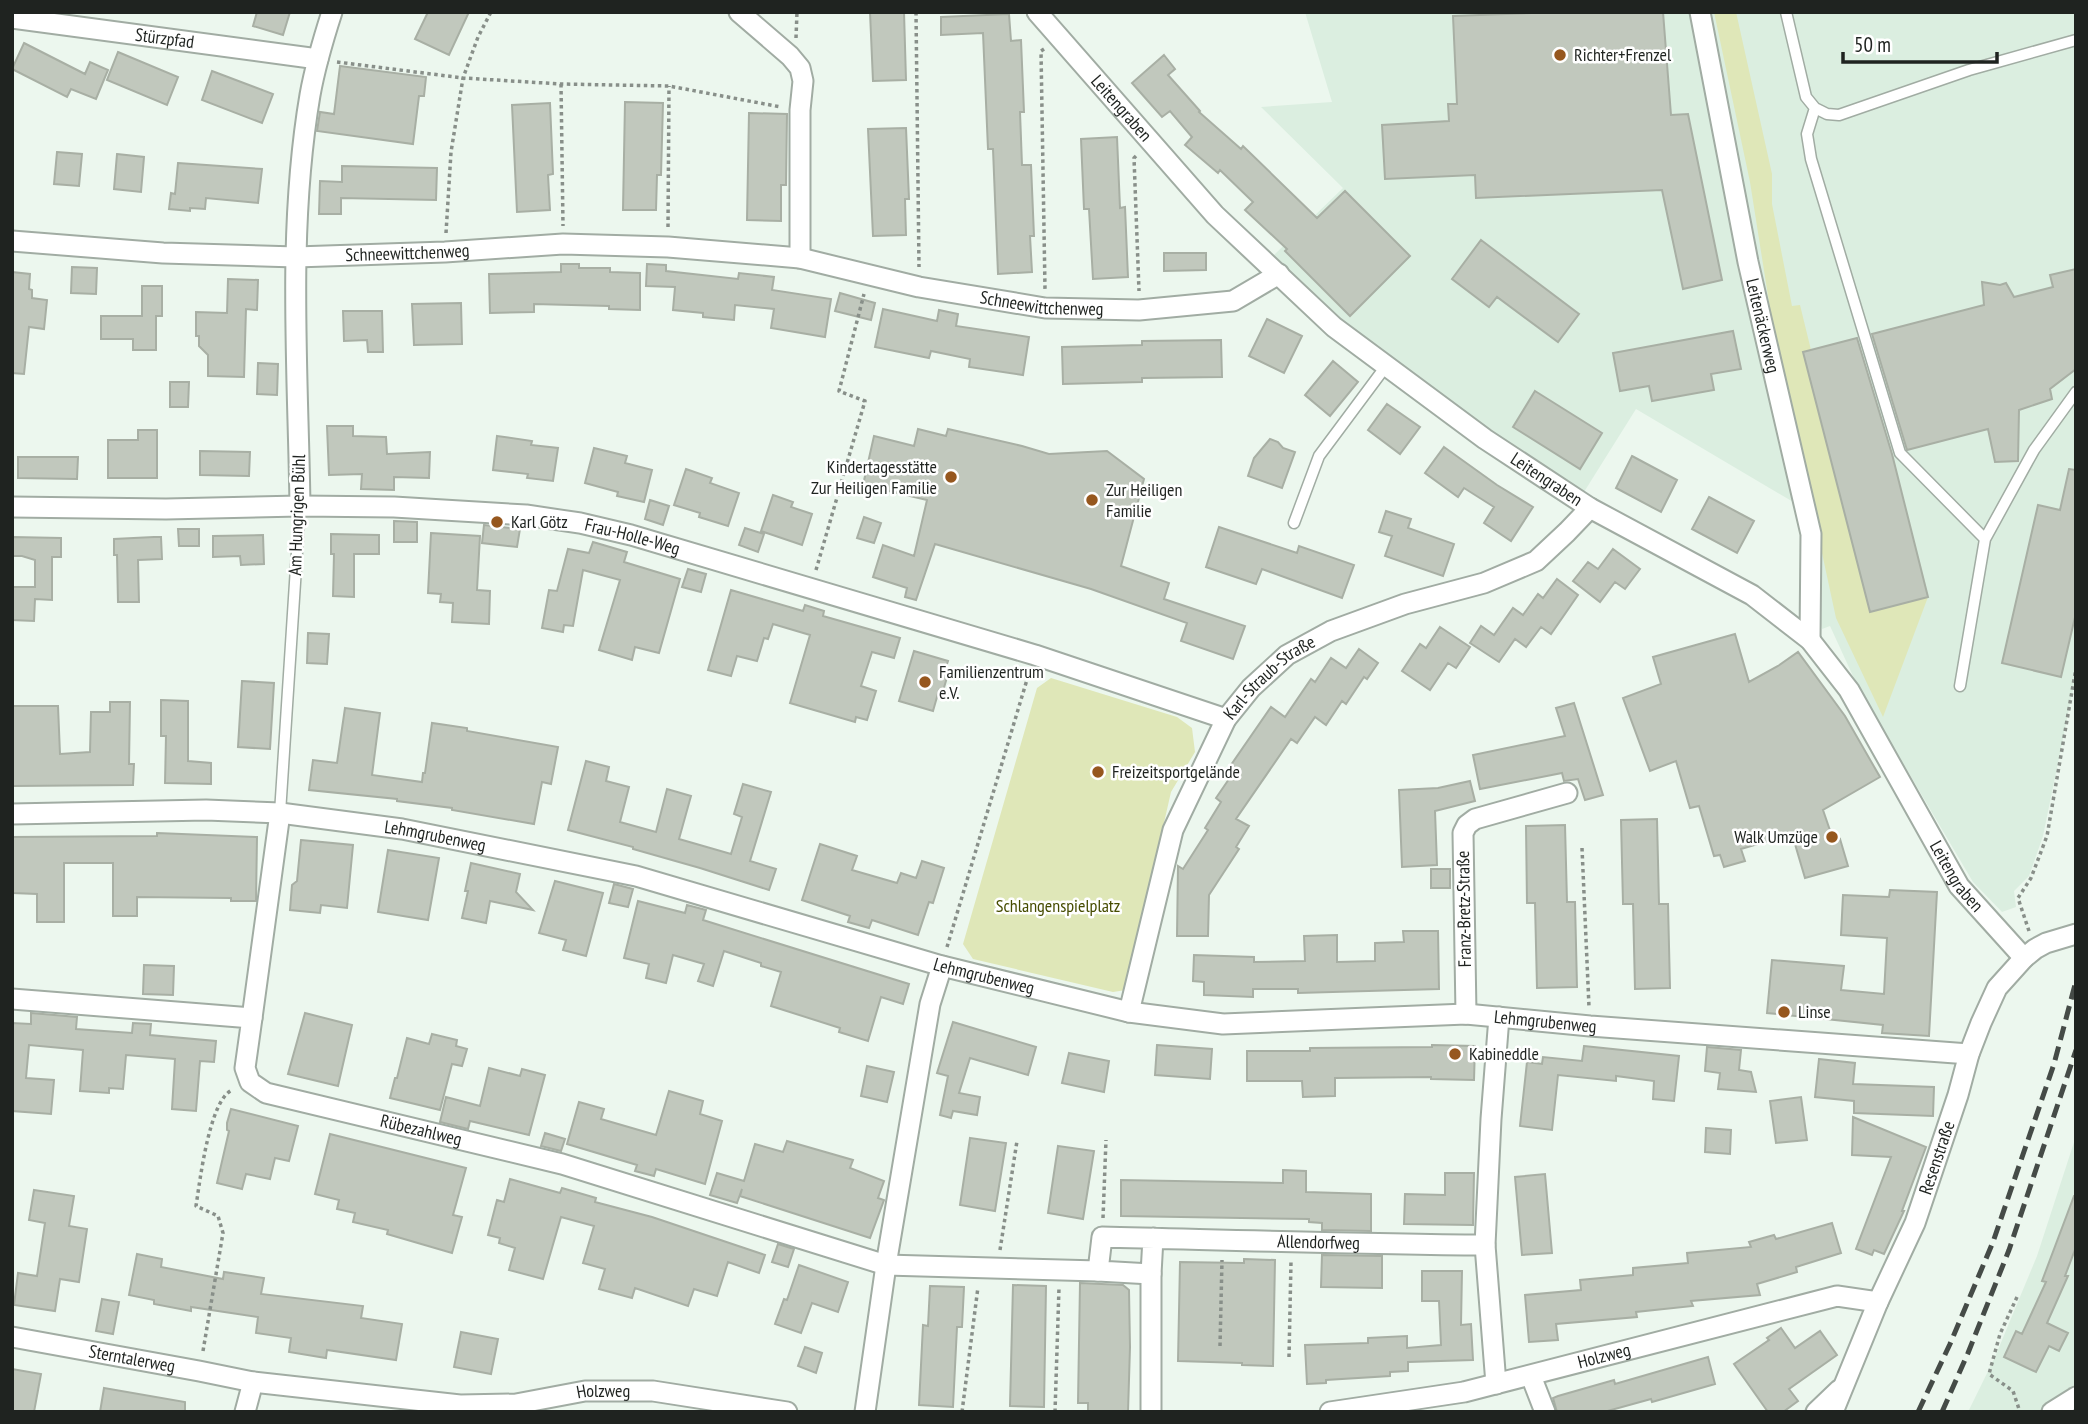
<svg xmlns="http://www.w3.org/2000/svg" width="2088" height="1424" font-family="'PT Sans Narrow',sans-serif">
<style>
.built{fill:#dbeee0}
.green{fill:#dfe7b8}
.building{fill:#c1c8bd;stroke:#a8afa4;stroke-width:2}
.lines{fill:none;stroke-linecap:round;stroke-linejoin:round}
.lane-casing{stroke:#a1aca3;stroke-width:13}
.street-casing{stroke:#a1aca3;stroke-width:23}
.path{stroke:#888f89;stroke-width:3.5;stroke-dasharray:3.5 3.5;stroke-linecap:butt}
.lane{stroke:#fff;stroke-width:10}
.street{stroke:#fff;stroke-width:19}
.rail{stroke:#454b47;stroke-width:5;stroke-dasharray:14 7;stroke-linecap:butt}
.poi-dot{fill:#96571e;stroke:#fff;stroke-width:2.5}
.labels{text-anchor:middle;stroke-width:5;stroke-linejoin:round;paint-order:stroke}
.street-label{font-size:18px;fill:#1f2320;stroke:#fff}
.poi-label{font-size:18px;fill:#1f2320;stroke:#fff;text-anchor:start}
.park-label{font-size:18px;fill:#464c00;stroke:#fff}
</style>
<rect width="100%" height="100%" fill="#ecf7ee"/>
<!-- built -->
<path class="built" d="M1305 12H2076V675L2043 836 2029 876 2014 891 2016 907 2002 912 1973 882 1858 687 1830 626 1822 629 1795 503 1636 409 1584 492 1489 429 1342 321 1274 255 1343 188 1261 107 1332 102Z
M2076 1136V1412H1968L1995 1357 2037 1256Z"/>
<!-- green -->
<path class="green" d="M1714 12H1736L1772 174V204L1792 306 1800 305 1811 350 1803 353 1870 612 1928 597 1883 717 1836 618 1772 321 1750 182Z
M1051 678 1177 717 1192 728 1195 752 1171 792 1126 990 1113 992 973 959 963 944 1037 688Z"/>
<!-- building -->
<path class="building" d="M257 12H290L283 35 253 26Z
M428 12H469L449 55 415 39Z
M870 12H904L906 80 873 81Z
M1561 12H1663L1671 115 1688 114 1722 280 1683 289 1662 190 1476 198 1475 175 1385 179 1382 125 1449 121 1448 104H1457L1453 16Z
M1009 14 1011 41 1021 40 1024 112H1020L1022 165H1031L1034 236H1030L1032 272 998 274 993 149H988L983 33 941 35V17Z
M24 43 85 74 90 62 108 70 96 99 71 89 67 97 12 69Z
M118 52 178 77 167 105 107 80Z
M1164 55 1175 69 1168 75 1200 111 1199 112 1241 149 1243 146 1317 218 1345 191 1410 256 1350 316 1285 251 1287 249 1245 210 1253 202 1220 170 1218 173 1185 145 1192 137 1170 111 1162 117 1132 83Z
M340 66 426 77 424 96H419L413 144 317 131 320 112 334 114Z
M212 71 273 94 262 123 202 100Z
M625 102 663 103 661 175H657L656 210H623Z
M550 103 553 174 548 175 550 210 517 212 512 105Z
M749 113 787 114 786 185H781V221L747 220Z
M906 128 909 199H905L906 235 873 236 868 129Z
M1117 137 1120 208 1125 207 1128 277 1093 279 1089 209H1084L1081 139Z
M57 152 82 154 79 186 54 184Z
M117 154 144 157 141 192 114 189Z
M178 163 262 169 258 203 206 198 205 209 190 208V211L169 209 171 193 175 194Z
M342 166 437 168 436 200 341 198V214H319L320 181 342 182Z
M1481 240 1579 314 1558 342 1497 297 1489 307 1452 279Z
M1164 253H1206V270L1164 271Z
M561 264H579V268H610V272L640 273V310L609 309V306L534 304V312L490 313 489 274 561 272Z
M647 264 666 265V271L738 279 739 273 774 277 772 290 831 299 825 337 771 328 774 309 735 305 734 320 703 317V313L673 310 675 287 646 286Z
M72 267 97 268 96 294 71 293Z
M2076 269V369L2050 389 2052 399 2019 410 2018 461 1995 462 1988 429 1907 450 1872 334 1984 305 1982 282 2000 285 2006 283 2014 297 2053 287 2050 275Z
M12 272 30 274 29 289 32 290V298L47 300 44 329 29 327 24 374 12 373Z
M228 279 258 280 257 310 246 309 244 377 208 376V355L199 346V336H196V312L227 313Z
M142 286H162V316H156V350H133V339H101V316H142Z
M840 293 875 303 871 320 835 311Z
M461 303 462 344 414 345 412 304Z
M883 309 937 321 939 310 958 314 956 326 1029 337 1023 375 969 367 970 359 931 351 929 358 875 347Z
M343 311H382L383 352H368L367 340 344 341Z
M1267 319 1302 336 1284 373 1249 356Z
M1733 331 1741 369 1711 374 1714 390 1652 401 1649 386 1620 391 1613 353Z
M1857 338 1892 454 1928 597 1870 612 1803 352Z
M1221 340 1222 377 1142 378V382L1063 384 1062 347 1142 345V341Z
M1333 361 1358 382 1330 416 1305 395Z
M258 363 278 364 277 395 257 394Z
M170 382H189L188 407H170Z
M1535 391 1602 433 1580 469 1513 427Z
M1387 404 1420 427 1400 454 1368 430Z
M327 426H353V436L386 437 387 454 430 452 429 478 394 477V490L361 489 362 474 329 475Z
M918 429 946 436 948 429 1022 446 1049 454 1107 451 1144 479 1121 566 1169 583 1164 599 1245 626 1233 659 1181 641 1187 623 1091 589 935 544 916 600 905 597 907 588 873 577 883 545 914 556 927 500 863 485 874 436 914 446Z
M138 430H157V478H108V440H138Z
M497 436 532 441 531 445 558 448 553 481 527 478 528 474 493 470Z
M1270 439 1278 442 1283 448 1295 452 1282 488 1248 476 1254 458Z
M1444 447 1497 485 1533 507 1511 541 1484 523 1494 507 1464 488 1458 497 1425 473Z
M594 448 627 456 625 463 652 470 644 502 617 496 618 492 585 483Z
M200 451 250 452 249 476 200 475Z
M1632 456 1677 480 1661 512 1616 488Z
M18 457H78L77 479 18 478Z
M686 469 712 478 710 483 739 493 728 526 699 517 700 513 674 505Z
M2069 469 2076 470V613L2061 677 2002 663 2038 505 2060 510Z
M773 495 793 502 791 507 812 514 802 545 761 531Z
M1709 497 1754 521 1737 553 1692 529Z
M650 500 669 506 663 525 645 519Z
M1386 511 1411 519 1408 528 1454 544 1443 576 1385 556 1392 536 1379 532Z
M864 517 881 523 874 543 857 538Z
M394 521 417 522V542H394Z
M484 525 520 529 517 547 482 543Z
M1219 527 1297 553 1299 546 1354 565 1342 598 1262 569 1256 584 1206 567Z
M745 528 764 534 758 552 739 545Z
M178 529H199V546H179Z
M431 533 480 536 477 590 490 591 489 624 452 622 453 603 440 602 441 594 428 593Z
M331 534 379 535V554H354V597L333 596 334 554H331Z
M263 535 264 564 241 565 240 556 213 557V536Z
M12 537 61 538V557H52V600L35 599 34 621 12 620V587H35V560L22 556H12Z
M154 537H161L162 559 138 560 139 602H118L117 555H114V539Z
M593 542 627 552 624 562 680 579 659 653 635 647 632 660 599 650 620 580 583 570 573 626 564 625 563 632 542 628 549 590 557 591 568 549 589 553Z
M1613 549 1640 569 1625 589 1615 582 1600 602 1573 581 1588 562 1598 569Z
M688 569 706 574 701 592 682 587Z
M1557 579 1578 595 1551 634 1541 627 1526 647 1515 639 1499 662 1470 643 1481 626 1494 635 1513 608 1523 615 1538 594 1543 598Z
M731 590 803 611 805 605 824 611 823 616 900 638 894 658 872 652 861 686 876 691 867 720 856 717 855 722 790 703 810 635 773 624 768 639 764 638 757 661 737 656 731 676 708 670Z
M1440 627 1470 647 1456 668 1448 663 1430 690 1402 671 1420 644 1426 648Z
M308 633 329 634 327 664 307 663Z
M1735 634 1749 682 1778 666 1798 652 1845 716 1880 777 1823 810 1834 842 1840 839 1848 866 1805 878 1792 834 1741 849 1745 861 1724 867 1720 855 1714 856 1699 806 1690 808 1676 761 1650 771 1623 698 1661 684 1653 657Z
M1359 649 1378 663 1367 679 1364 677 1346 704 1342 701 1326 725 1315 717 1297 743 1291 739 1236 819 1249 826 1236 847 1239 849 1209 895 1208 936H1177L1178 866 1183 869 1208 830 1205 828 1221 802 1216 798 1229 779 1224 775 1271 707 1285 717 1311 679 1315 682 1331 658 1346 668Z
M914 651 948 661 944 673 948 674 943 691 939 690 933 711 899 701Z
M242 681 274 683 270 749 238 747Z
M161 700 188 701V761L211 763V784L165 783 166 736H161Z
M110 702H130L129 764H134L133 785 13 786 12 706H58L60 754 90 752 91 712H110Z
M1574 703 1603 795 1585 800 1578 779 1564 781 1562 773 1480 789 1473 755 1565 736 1556 708Z
M345 708 380 713 372 775 422 782 423 773H425L432 723 467 728V731L558 747 551 784 542 782 534 824 452 810V808L397 801V799L309 790 313 760 337 763Z
M586 761 609 767 606 781 629 787 620 822 656 832 667 789 691 796 679 839 731 854 742 817 734 814 743 784 771 792 750 861 776 869 769 890 700 868 633 849V847L568 830Z
M1470 781 1475 801 1435 811 1437 865 1402 867 1399 790 1438 788Z
M1657 819 1659 904H1668L1670 988 1635 989 1633 904H1623L1621 820Z
M1565 825 1567 902H1575L1577 987 1537 988 1535 903H1527L1526 826Z
M157 833 257 837 256 901H231V898L137 897V916H113V863H64V922H37V894L13 893 12 837 157 836Z
M301 840 353 845 347 908 321 905 320 913 290 910 292 885 297 881Z
M820 844 857 856 852 870 897 883 901 873 916 878 922 861 944 868 933 903 929 902 918 935 872 920 869 928 848 922 850 916 802 900Z
M388 850 439 858 428 920 378 912Z
M471 863 520 874 516 892 533 910 490 901 486 923 462 918 468 891H465Z
M1431 869H1450V888H1431Z
M555 881 603 893 586 956 563 950 566 940 539 933Z
M614 884 633 889 628 907 609 903Z
M1890 890 1937 892 1929 1036 1882 1033 1883 1025 1767 1013 1772 960 1844 966 1841 990 1884 994 1887 938 1841 935 1843 895 1889 897Z
M638 901 685 913 687 905 706 910 703 920 909 984 903 1004 881 997 868 1041 839 1032 840 1028 771 1006 781 972 761 966V963L724 951 713 986 698 981 704 964 673 955 666 983 646 978 649 964 624 958Z
M1403 931H1438L1439 989 1298 993V989H1253V997L1204 995V982L1193 981 1194 955 1254 957V962L1305 961 1304 936 1337 935V962L1375 961V943L1404 942Z
M144 965 174 966 173 995 143 994Z
M31 1013 77 1017 76 1029 132 1033 133 1023 151 1024 150 1035 216 1041 214 1062 200 1061 196 1111 172 1109 175 1059 126 1055 123 1089 109 1088V1093L80 1091 83 1050 29 1045 26 1078 54 1080 51 1114 12 1111V1023L31 1024Z
M305 1013 352 1025 338 1086 288 1074Z
M953 1022 1036 1047 1028 1075 970 1058 959 1093 980 1097 977 1115 953 1111 951 1118 940 1115 948 1076 937 1073Z
M432 1034 457 1040 456 1046 467 1049 462 1066 452 1064 440 1110 390 1098 395 1078H397L407 1038 429 1044Z
M1157 1045 1212 1049 1210 1079 1155 1075Z
M1432 1045 1475 1046 1474 1080 1431 1079V1077L1335 1078V1096L1303 1097 1302 1081H1247V1051H1310V1048L1432 1047Z
M1584 1046 1679 1056 1674 1101 1653 1099 1654 1081 1616 1076V1081L1558 1075 1552 1130 1520 1126 1527 1062 1542 1064 1543 1057 1582 1061Z
M1707 1047 1741 1050 1739 1070 1751 1072 1756 1092 1718 1089 1720 1073 1705 1071Z
M1069 1053 1109 1061 1104 1092 1062 1083Z
M1819 1059 1855 1063 1853 1084 1934 1087 1933 1116 1854 1113V1101L1815 1097Z
M867 1066 894 1072 887 1102 861 1096Z
M489 1068 520 1076 522 1069 545 1075 529 1135 470 1121 468 1129 440 1122 446 1097 480 1106Z
M669 1091 703 1101 700 1114 722 1121 705 1184 656 1169 654 1176 635 1171 637 1165 567 1144 579 1102 604 1109 601 1119 656 1135Z
M1801 1097 1807 1140 1776 1143 1770 1101Z
M231 1109 298 1126 289 1161 275 1158 270 1179 246 1174 242 1189 217 1183 229 1131 227 1130V1123Z
M1853 1117 1926 1147 1902 1211H1904L1884 1254 1874 1250 1872 1255 1856 1249 1891 1157 1852 1155Z
M1706 1128 1731 1130 1730 1154 1705 1152Z
M545 1133 565 1139 561 1151 541 1146Z
M330 1134 466 1168 453 1215 462 1217 452 1253 387 1234 388 1230 353 1222 355 1213 337 1209 339 1200 315 1194Z
M970 1138 1006 1143 995 1211 960 1205Z
M787 1141 853 1160 850 1168 884 1181 878 1198 884 1200 870 1238 740 1196 742 1189 737 1203 710 1195 717 1173 744 1181 755 1144 783 1152Z
M1058 1146 1094 1151 1083 1219 1048 1213Z
M1283 1170 1306 1171V1192L1371 1194V1231L1322 1230V1223L1309 1222V1219L1121 1216V1180L1283 1183Z
M1445 1173H1474L1473 1225 1404 1224 1405 1194 1445 1195Z
M1545 1174 1552 1253 1522 1255 1515 1177Z
M510 1179 560 1193 562 1188 596 1198 595 1202 652 1217 765 1255 759 1273 728 1262 717 1296 694 1289 688 1306 635 1288 632 1298 599 1289 605 1269 583 1263 594 1226 561 1217 543 1279 509 1270 515 1248 499 1243 500 1238 488 1235 497 1200 504 1202Z
M34 1190 74 1196 69 1226 87 1229 79 1282 60 1279 55 1311 14 1305 18 1273 37 1276 45 1223 29 1220Z
M2074 1196H2076V1247L2065 1276H2068L2047 1323 2068 1333 2059 1351 2049 1346 2036 1372 2004 1357 2016 1331 2022 1334 2046 1282 2042 1281Z
M1832 1223 1841 1253 1796 1267 1797 1272 1757 1284 1760 1295 1691 1301 1693 1306 1636 1312 1637 1317 1556 1324 1558 1340 1529 1342 1525 1295 1581 1290 1580 1280 1633 1275V1268L1688 1263 1687 1253 1751 1247 1749 1242 1774 1235 1776 1239Z
M778 1244 794 1249 788 1267 772 1262Z
M137 1254 162 1259 161 1267 223 1279 224 1272 264 1278 261 1294 363 1306 361 1318 402 1324 396 1360 327 1350 326 1358 289 1352 291 1338 256 1333 258 1317 191 1307V1311L154 1304V1300L129 1295Z
M1322 1255 1382 1256V1288L1321 1287Z
M1244 1259 1275 1260 1273 1366 1242 1365V1363L1178 1361 1180 1262 1244 1263Z
M799 1265 848 1282 838 1312 812 1303 801 1333 775 1324 784 1299 787 1300Z
M1422 1271H1462L1461 1325 1471 1324 1473 1360 1408 1362V1371L1390 1372V1376L1326 1380V1383L1307 1384 1305 1345 1368 1343V1338L1407 1336V1348L1441 1345 1439 1301H1422Z
M1080 1283 1123 1285 1129 1290 1130 1347 1128 1412H1088V1403H1078Z
M1013 1285 1046 1286 1044 1407 1010 1406Z
M930 1286 964 1287 962 1327H957L953 1407 919 1405 923 1325 928 1326Z
M102 1299 119 1302 113 1334 96 1331Z
M1781 1328 1795 1348 1820 1331 1837 1355 1789 1389 1798 1401 1783 1412H1768L1734 1364 1769 1340 1767 1338Z
M461 1332 498 1339 491 1374 454 1367Z
M805 1347 822 1353 816 1373 798 1366Z
M1708 1357 1715 1384 1652 1402 1651 1399 1604 1412H1557L1553 1398 1558 1396 1614 1380 1615 1384Z
M12 1369 41 1374 34 1412H12Z
M104 1388 185 1402V1412H100Z"/>
<g class="lines">
<!-- lane casing -->
<g class="lane-casing">
<path id="lane" d="M1786 12 1806 97 1815 108 1827 114 1839 115 1969 70 2076 40
M1815 108 1807 134 1811 159 1900 453 1985 539
M1294 523 1319 456 1386 366
M1960 686 1985 539 2034 450 2076 392
M280 813 300 506"/>
</g>
<!-- street casing -->
<g class="street-casing">
<g id="street">
<path d="M739 12 790 56 800 68 803 81 800 110V258"/>
<path id="s1" d="M1037 12 1215 215 1334 327 1485 439 1590 508 1752 595 1810 640 1849 690 1959 886 2024 958"/>
<path id="s2" d="M1700 12 1748 262 1811 534 1810 640"/>
<path id="s3" d="M12 18 318 59"/>
<path id="s4" d="M12 241 163 253 296 257 445 252 563 244 668 247 800 258 919 287 1045 308 1139 310 1233 301 1279 274"/>
<path d="M300 506C298 369 287 230 310 95 315 67 323 40 332 12"/>
<path id="s5" d="M12 507 166 509 300 506 394 507 526 515 580 523 631 535 1035 655 1226 719"/>
<path id="s6" d="M12 814 206 810 280 813 402 829 636 876 942 966 1129 1012 1223 1024 1466 1014 1590 1026 1969 1054"/>
<path id="s7" d="M12 999 252 1018 245 1068 250 1082 266 1093 562 1164 886 1265 1098 1271"/>
<path id="s8" d="M1129 1012 1173 830 1226 719 1251 688 1287 655 1331 631 1405 604 1484 583 1536 561 1567 532 1590 508"/>
<path d="M1466 1014 1463 833 1467 825 1475 819 1567 793"/>
<path d="M252 1018 280 813"/>
<path id="s9" d="M1153 1238 1151 1274 1098 1271 1102 1237C1230 1240 1357 1244 1485 1245"/>
<path id="s10" d="M12 1337 199 1371 253 1382 460 1405 516 1404 585 1391H653L787 1412"/>
<path d="M1531 1376 1545 1412"/>
<path d="M1496 1384 1485 1245 1491 1119 1499 1017"/>
<path d="M245 1412 253 1382"/>
<path d="M865 1412 886 1265 930 1004 942 966"/>
<path d="M1151 1412V1274"/>
<path id="s11" d="M1330 1412 1464 1392 1837 1296 1878 1302"/>
<path d="M1816 1412 1839 1390"/>
<path id="s12" d="M1833 1412 1878 1302 1915 1223 1958 1095 1969 1054 1981 1023 1997 988 2024 958 2035 949 2046 943 2076 934"/>
<path d="M2052 1412 2076 1397"/>
</g>
</g>
<!-- path -->
<path class="path" d="M916 12 919 267
M796 38 797 12
M1044 49 1041 51 1045 289
M337 62 463 78 561 84 669 86 781 107
M561 84 563 226
M1136 156 1134 158 1139 291
M668 227 669 86
M446 233 451 152 463 78 478 37 491 12
M816 570 865 401 839 391 864 294
M1582 848 1589 1007
M2029 931 2018 898 2031 878 2047 836 2076 668
M947 947 1029 673
M1103 1218 1106 1140
M1000 1250 1017 1141
M2017 1297 2000 1334 1989 1374 2013 1391 2020 1412
M1220 1346 1222 1260
M203 1351 223 1233 218 1216 196 1206C200 1181 209 1101 232 1090
M1289 1357 1291 1261
M962 1412 978 1287
M1055 1412 1059 1288"/>
<!-- lane -->
<use href="#lane" class="lane"/>
<!-- street -->
<use href="#street" class="street"/>
<!-- rail -->
<path class="rail" d="M1918 1412 1950 1344 1993 1242 2054 1064 2076 981
M1942 1412 1968 1353 2009 1250 2076 1050"/>
</g>
<!-- markers -->
<g class="poi-dot">
<circle cx="1560" cy="55" r="7"/>
<circle cx="951" cy="477" r="7"/>
<circle cx="1092" cy="500" r="7"/>
<circle cx="497" cy="522" r="7"/>
<circle cx="925" cy="682" r="7"/>
<circle cx="1098" cy="772" r="7"/>
<circle cx="1832" cy="837" r="7"/>
<circle cx="1784" cy="1012" r="7"/>
<circle cx="1455" cy="1054" r="7"/>
</g>
<g class="labels">
<!-- street labels -->
<g class="street-label">
<text dy="6" stroke="none"><textPath href="#s3" startOffset="154">Stürzpfad</textPath></text>
<text dy="6" stroke="none"><textPath href="#s1" startOffset="128">Leitengraben</textPath></text>
<text dy="6" stroke="none"><textPath href="#s4" startOffset="396">Schneewittchenweg</textPath></text>
<text dy="6" stroke="none"><textPath href="#s4" startOffset="1036">Schneewittchenweg</textPath></text>
<text dy="6" stroke="none"><textPath href="#s2" startOffset="320">Leitenäckerweg</textPath></text>
<text dy="6" stroke="none"><textPath href="#s1" startOffset="695">Leitengraben</textPath></text>
<text transform="translate(297 515) rotate(-88)" y="6">Am Hungrigen Bühl</text>
<text dy="6" stroke="none"><textPath href="#s5" startOffset="623">Frau-Holle-Weg</textPath></text>
<text dy="6" stroke="none"><textPath href="#s8" startOffset="371">Karl-Straub-Straße</textPath></text>
<text dy="6" stroke="none"><textPath href="#s6" startOffset="425">Lehmgrubenweg</textPath></text>
<text dy="6" stroke="none"><textPath href="#s1" startOffset="1283">Leitengraben</textPath></text>
<text transform="translate(1464 909) rotate(-91)" y="6">Franz-Bretz-Straße</text>
<text dy="6" stroke="none"><textPath href="#s6" startOffset="992">Lehmgrubenweg</textPath></text>
<text dy="6" stroke="none"><textPath href="#s6" startOffset="1559">Lehmgrubenweg</textPath></text>
<text dy="6" stroke="none"><textPath href="#s7" startOffset="485">Rübezahlweg</textPath></text>
<text dy="6" stroke="none"><textPath href="#s12" startOffset="275">Resenstraße</textPath></text>
<text dy="6" stroke="none"><textPath href="#s9" startOffset="340">Allendorfweg</textPath></text>
<text dy="6" stroke="none"><textPath href="#s11" startOffset="280">Holzweg</textPath></text>
<text dy="6" stroke="none"><textPath href="#s10" startOffset="122">Sterntalerweg</textPath></text>
<text dy="6" stroke="none"><textPath href="#s10" startOffset="598">Holzweg</textPath></text>
</g>
<!-- poi labels -->
<g class="poi-label">
<text x="1574" y="61">Richter+Frenzel</text>
<text x="937" y="473" text-anchor="end">Kindertagesstätte<tspan x="937" dy="21">Zur Heiligen Familie</tspan></text>
<text x="1106" y="496">Zur Heiligen<tspan x="1106" dy="21">Familie</tspan></text>
<text x="511" y="528">Karl Götz</text>
<text x="939" y="678">Familienzentrum<tspan x="939" dy="21">e.V.</tspan></text>
<text x="1112" y="778">Freizeitsportgelände</text>
<text x="1818" y="843" text-anchor="end">Walk Umzüge</text>
<text x="1798" y="1018">Linse</text>
<text x="1469" y="1060">Kabineddle</text>
</g>
<!-- park labels -->
<g class="park-label">
<text x="1058" y="912">Schlangenspielplatz</text>
</g>
</g>
<!-- border -->
<rect width="2088" height="1424" fill="none" stroke="#1f2320" stroke-width="28"/>
<!-- scale -->
<path d="M1843 52v10h154v-10" fill="none" stroke="#1f2320" stroke-width="3.5"/>
<text x="1854" y="52" font-size="21" fill="#1f2320" stroke="#ffffff" stroke-width="5" paint-order="stroke">50 m</text>
</svg>
